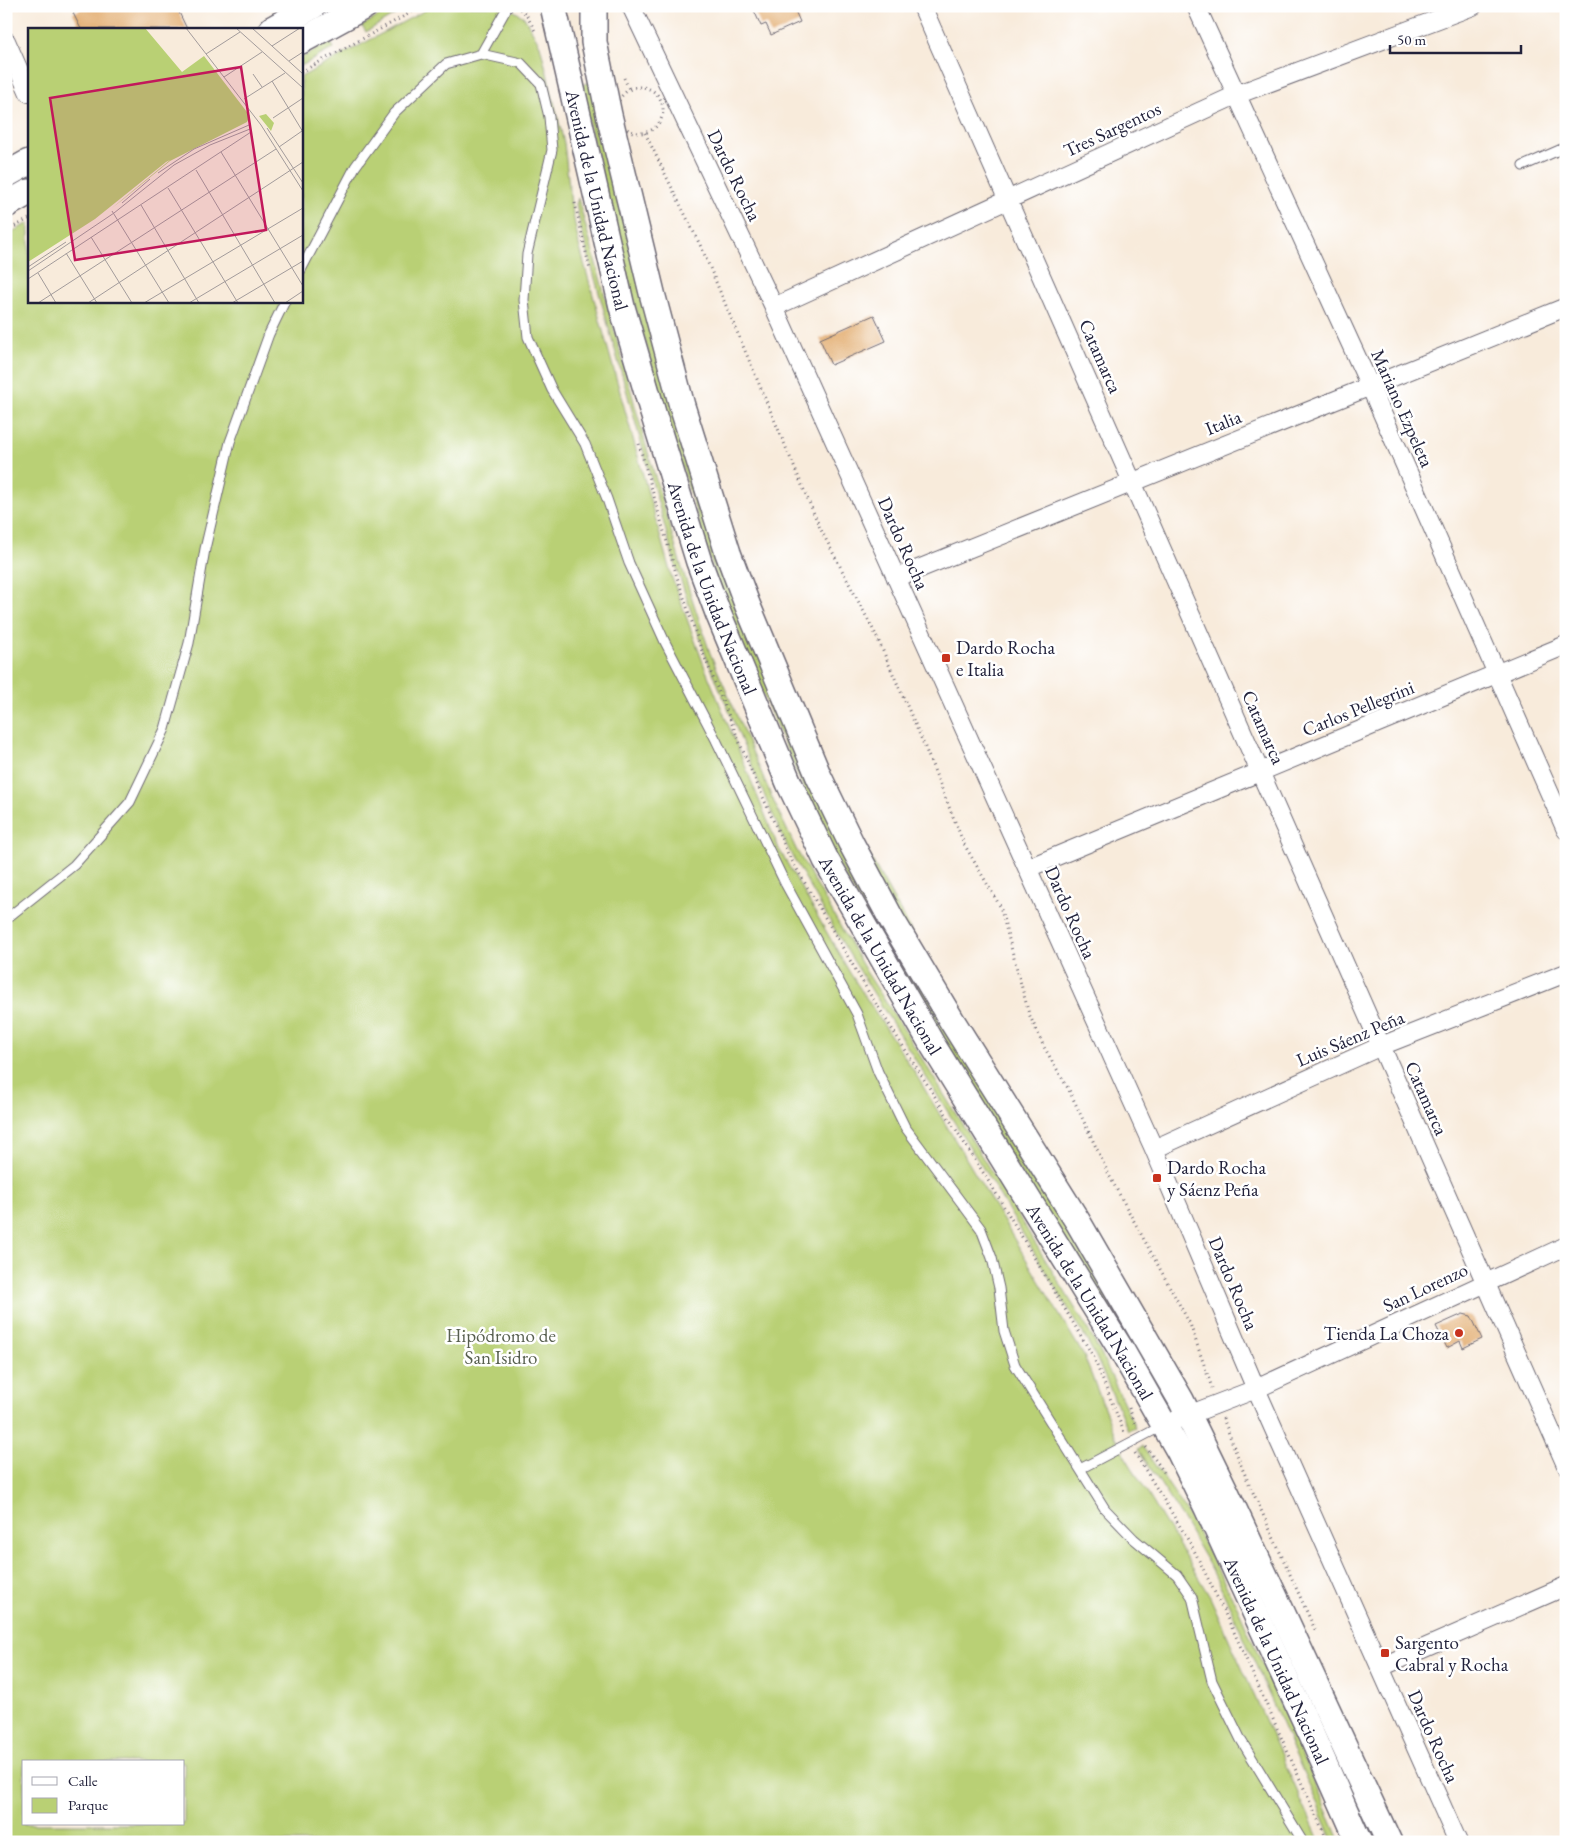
<svg xmlns="http://www.w3.org/2000/svg" width="1572" height="1848" font-family="'EB Garamond',serif">
<style>
.green{fill:#b9d074;stroke:#6e7958;fill-rule:evenodd}
.building{fill:#e0a663}
.lines{fill:none;stroke-linecap:round;stroke-linejoin:round}
.lane-casing{stroke:#6d6873;stroke-width:11}
.street-casing{stroke:#6d6873;stroke-width:20}
.secondary-casing{stroke:#6d6873;stroke-width:28}
.path{stroke:#6d6873;stroke-width:3;stroke-dasharray:1 4;stroke-linecap:butt}
.lane{stroke:#fff;stroke-width:9}
.street{stroke:#fff;stroke-width:18}
.secondary{stroke:#fff;stroke-width:25}
.poi-dot{fill:#c8321e;stroke:#fff;stroke-width:2}
.labels{text-anchor:middle;stroke-width:5;stroke-linejoin:round;paint-order:stroke}
.street-label{font-size:19px;fill:#22223b;stroke:#fff}
.poi-label{font-size:19px;fill:#22223b;stroke:#fff;text-anchor:start}
.park-label{font-size:19px;fill:#575f4f;stroke:#fff}
.inset-road{fill:none;stroke:#a29b9b;stroke-width:1}
.view{fill:#c2185b;fill-opacity:0.15;stroke:#c2185b;stroke-width:2.5}
.inset-edge{fill:none;stroke:#22223b;stroke-width:2.5}
</style>
<rect width="100%" height="100%" fill="#fff"/>
<filter id="ink" filterUnits="userSpaceOnUse"><feTurbulence type="fractalNoise" baseFrequency=".02" numOctaves="2"/><feDisplacementMap in="SourceGraphic" scale="10" xChannelSelector="R" yChannelSelector="G"/><feConvolveMatrix kernelMatrix="1 2 1 2 8 2 1 2 1" color-interpolation-filters="sRGB"/></filter>
<filter id="wash" filterUnits="userSpaceOnUse"><feTurbulence type="fractalNoise" baseFrequency=".0096" numOctaves="4" result="noise"/><feDisplacementMap in="SourceGraphic" scale="20" xChannelSelector="R" yChannelSelector="G"/><feGaussianBlur stdDeviation="1.12" result="paint"/><feColorMatrix in="noise" values="0 0 0 0 0 0 0 0 0 0 0 0 0 0 0 0 0 1.4 0 .05"/><feComposite in="paint" operator="in"/></filter>
<g filter="url(#wash)">
<rect width="100%" height="100%" fill="#f8ebdb"/>
<!-- green -->
<path class="green" d="M395 6H409L366 32 362 26Z
M433 6H506L524 17 540 45 548 77 564 143 571 204 579 245 671 575 705 668 779 849 850 973 915 1073 1084 1356 1116 1438 1125 1456 1210 1597 1320 1842H6V235L29 223V301H301V77ZM24 1762H184V1824H24Z
M330 42 334 48 301 66V58Z
M591 82 754 647 1094 1261 1159 1384 1154 1383 1002 1144 833 856 725 607 667 418 633 298 586 112 582 85Z
M578 198 647 449 680 562 710 653 774 802 796 849 867 973 905 1031 1086 1326 1101 1354 1135 1427 1128 1430 1096 1357 1080 1328 981 1165 846 949 790 852 768 804 706 656 675 563 581 229 576 204Z
M1142 1446 1183 1506 1202 1540 1238 1608 1340 1842H1334L1232 1611 1213 1572 1176 1508 1138 1449Z"/>
<g id="blocks">
<!-- building -->
<path class="building" d="M86 6H176L187 29H81L73 13Z
M752 6H793L800 22 771 35 766 24 761 26Z
M874 315 886 341 831 365 820 339Z
M1463 1314 1471 1316 1482 1339 1463 1348 1460 1341 1447 1348 1436 1326Z"/>
</g>
</g>
<g filter="url(#ink)">
<use href="#blocks" fill-opacity="0" stroke="#6d6873" stroke-width="1"/>
<g class="lines">
<!-- lane casing -->
<g class="lane-casing">
<path id="lane" d="M481 54 508 6
M1523 166 1566 147
M301 270 355 167 394 113 446 64 481 54 521 63 541 84 549 117 552 150 527 254 524 300 528 337 552 390 585 444 607 499 629 563 665 642 716 740 785 883 857 1014 878 1072 905 1127 981 1229 992 1258 999 1288 1004 1331 1015 1365 1105 1509 1134 1539 1177 1575 1192 1597 1212 1681 1241 1740 1303 1842
M6 919 74 865 130 802 165 729 189 643 205 549 230 442 269 334 285 301
M1080 1469 1164 1425"/>
</g>
<!-- street casing -->
<g class="street-casing">
<path id="street" d="M631 6 774 307 1154 1149 1256 1389 1458 1842
M922 6 1566 1465
M1196 6 1370 386 1566 830
M6 41 29 93
M774 307 1236 95 1473 6
M896 578 1566 307
M1028 868 1566 645
M1154 1149 1381 1046 1566 973
M1178 1419 1256 1389 1566 1246
M1381 1667 1566 1586"/>
</g>
<!-- secondary casing -->
<g class="secondary-casing">
<g id="secondary">
<path id="s1" d="M553 6 622 307 653 413 699 562 718 613 789 783 826 860 932 1044 1122 1351 1179 1451 1207 1508 1313 1738 1359 1842"/>
<path d="M594 6V42L609 115 653 297 682 406 728 553 747 604 819 777 851 843 893 922 952 1021 1078 1222 1181 1400 1227 1494 1389 1842"/>
<path d="M272 29 313 6"/>
<path d="M301 41 365 6"/>
<path d="M6 175 29 162"/>
<path d="M6 205 29 192"/>
</g>
</g>
<!-- path -->
<path class="path" d="M520 9 526 14 536 33
M301 72 423 6
M624 78 629 89
M617 110a23 23 0 1 1 46 0a23 23 0 1 1-46 0Z
M645 133 702 249 820 528 876 635 922 740 964 844 1000 906 1029 1014 1044 1047 1069 1090 1111 1179 1190 1324 1212 1388
M575 203 590 270
M6 231 29 219
M639 444 677 577 700 646 751 770 788 854 868 991 991 1185 1093 1356 1124 1432
M1129 1408 1136 1426
M1223 1418 1242 1468 1316 1632
M1146 1447 1164 1472
M1135 1453 1192 1546 1234 1632 1328 1842"/>
<!-- lane -->
<use href="#lane" class="lane"/>
<!-- street -->
<use href="#street" class="street"/>
<!-- secondary -->
<use href="#secondary" class="secondary"/>
</g>
</g>
<!-- markers -->
<g class="poi-dot">
<rect x="941" y="653" width="10" height="10" rx="2.5"/>
<rect x="1152" y="1173" width="10" height="10" rx="2.5"/>
<circle cx="1459" cy="1333" r="5"/>
<rect x="1380" y="1648" width="10" height="10" rx="2.5"/>
</g>
<g class="labels">
<!-- street labels -->
<g class="street-label">
<text transform="translate(1112 129) rotate(-25)" y="7">Tres Sargentos</text>
<text transform="translate(735 175) rotate(64)" y="7">Dardo Rocha</text>
<text dy="7" stroke="none"><textPath href="#s1" startOffset="199">Avenida de la Unidad Nacional</textPath></text>
<text transform="translate(1101 356) rotate(66)" y="7">Catamarca</text>
<text transform="translate(1403 408) rotate(66)" y="7">Mariano Ezpeleta</text>
<text transform="translate(1223 422) rotate(-22)" y="7">Italia</text>
<text transform="translate(904 543) rotate(66)" y="7">Dardo Rocha</text>
<text dy="7" stroke="none"><textPath href="#s1" startOffset="604">Avenida de la Unidad Nacional</textPath></text>
<text transform="translate(1358 708) rotate(-22)" y="7">Carlos Pellegrini</text>
<text transform="translate(1264 727) rotate(66)" y="7">Catamarca</text>
<text transform="translate(1071 912) rotate(66)" y="7">Dardo Rocha</text>
<text dy="7" stroke="none"><textPath href="#s1" startOffset="1009">Avenida de la Unidad Nacional</textPath></text>
<text transform="translate(1350 1038) rotate(-23)" y="7">Luis Sáenz Peña</text>
<text transform="translate(1427 1098) rotate(66)" y="7">Catamarca</text>
<text transform="translate(1234 1283) rotate(67)" y="7">Dardo Rocha</text>
<text transform="translate(1425 1287) rotate(-25)" y="7">San Lorenzo</text>
<text dy="7" stroke="none"><textPath href="#s1" startOffset="1414">Avenida de la Unidad Nacional</textPath></text>
<text dy="7" stroke="none"><textPath href="#s1" startOffset="1819">Avenida de la Unidad Nacional</textPath></text>
<text transform="translate(1434 1736) rotate(66)" y="7">Dardo Rocha</text>
</g>
<!-- poi labels -->
<g class="poi-label">
<text x="956" y="654">Dardo Rocha<tspan x="956" dy="22">e Italia</tspan></text>
<text x="1167" y="1174">Dardo Rocha<tspan x="1167" dy="22">y Sáenz Peña</tspan></text>
<text x="1449" y="1340" text-anchor="end">Tienda La Choza</text>
<text x="1395" y="1649">Sargento<tspan x="1395" dy="22">Cabral y Rocha</tspan></text>
</g>
<!-- park labels -->
<g class="park-label">
<text x="501" y="1342">Hipódromo de<tspan x="501" dy="22">San Isidro</tspan></text>
</g>
</g>
<!-- overview -->
<g transform="translate(28 28)">
<rect width="275" height="275" fill="#f8ebdb"/>
<path d="M0 0H117L154 44 176 28 222 88 219 94 142 133 93 173 84 180 142 132 138 134 67 191 0 234ZM238 86 246 95 243 103 231 88Z" fill="#b9d074"/>
<path class="inset-road" d="M158 0 233 97 275 163M208 0 275 60M224 0 275 46M244 18 272 0M178 26 212 4M261 33 275 24M225 46 234 59M196 49 234 24M244 53 275 104M216 71 257 45M245 90 275 70M239 100 275 155M251 119 274 103M193 124 275 258M168 142 247 275M130 145 166 121 221 97M140 160 210 275M94 175 122 151M113 177 171 275M84 183 141 275M63 209 104 275M38 225 69 275M0 239 38 214M0 243 86 185 146 137 182 117 222 101M10 245 28 275M0 251 223 104M10 275 248 121M60 275 275 134M116 275 275 180M161 275 275 207M204 275 275 233M257 275 275 263"/>
<path class="view" d="M213 39 238 202 47 232 22 70Z"/>
<rect width="275" height="275" class="inset-edge"/>
</g>
<!-- margin -->
<rect width="1572" height="1848" fill="none" stroke="#fff" stroke-width="25"/>
<!-- legend -->
<rect x="22" y="1760" width="162" height="65" fill="#ffffff" stroke="#a7a7b1"/>
<rect x="32" y="1777" width="25" height="8" fill="#ffffff" stroke="#a7a7b1"/>
<text x="68" y="1786" font-size="15" fill="#22223b">Calle</text>
<rect x="32" y="1798" width="25" height="15" fill="#b9d074" stroke="#a7a7b1"/>
<text x="68" y="1810" font-size="15" fill="#22223b">Parque</text>
<!-- scale -->
<path d="M1390 45v8h131v-8" fill="none" stroke="#22223b" stroke-width="2.5"/>
<text x="1397" y="45" font-size="15" fill="#22223b" stroke="#ffffff" stroke-width="4" paint-order="stroke">50 m</text>
</svg>
